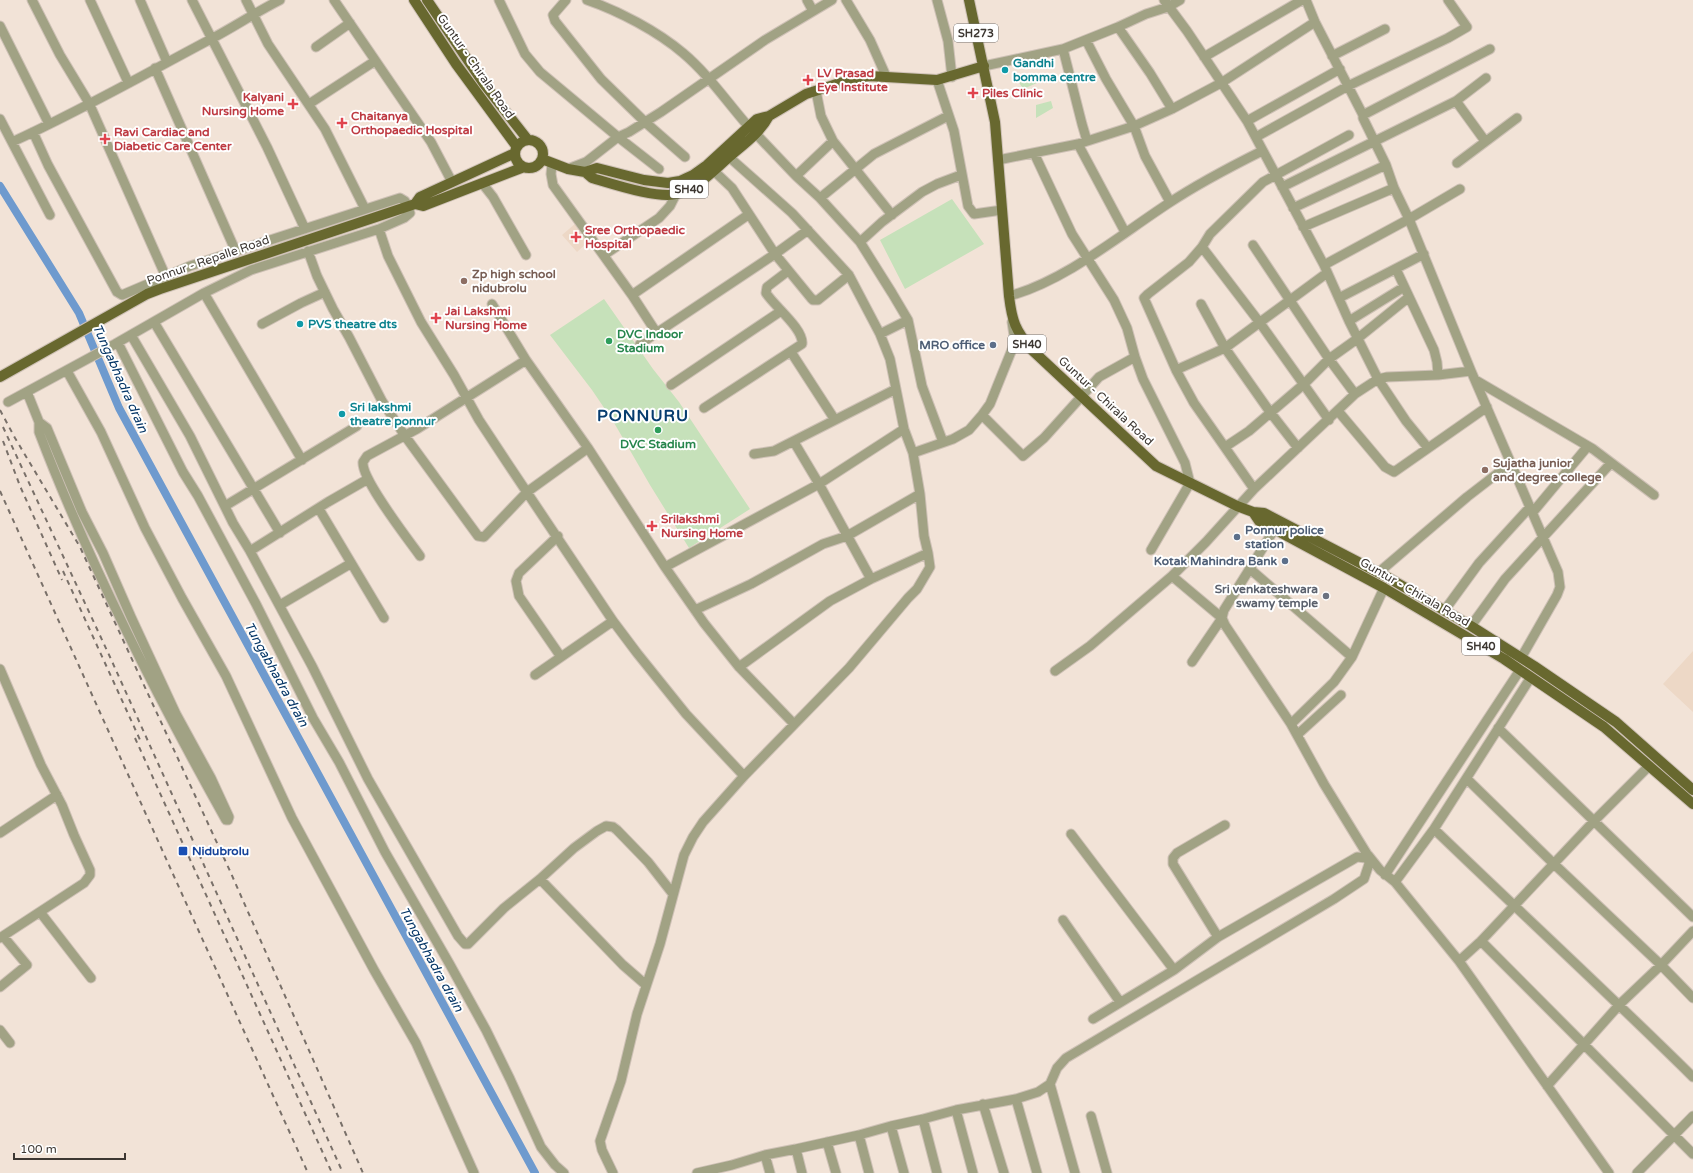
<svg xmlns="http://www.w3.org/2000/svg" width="1693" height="1173" font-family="'Varela Round',sans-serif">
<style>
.built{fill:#edd8c6}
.green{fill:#c6e1ba}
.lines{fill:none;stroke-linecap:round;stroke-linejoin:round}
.canal{stroke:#6e9ace;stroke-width:8}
.minor-casing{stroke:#cec1b6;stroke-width:11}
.major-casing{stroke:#cec1b6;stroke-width:12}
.minor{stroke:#a1a284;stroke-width:9}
.major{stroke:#68682f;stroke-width:10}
.rail{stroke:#797069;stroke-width:2;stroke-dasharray:5 5;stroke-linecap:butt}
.culture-dot{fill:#0f9aa8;stroke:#fff;stroke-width:1.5}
.health-dot{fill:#e0444e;stroke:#fff;stroke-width:1.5}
.education-dot{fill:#8d6e63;stroke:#fff;stroke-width:1.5}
.leisure-dot{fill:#2e9e5b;stroke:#fff;stroke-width:1.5}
.service-dot{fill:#5c6f8a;stroke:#fff;stroke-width:1.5}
.worship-dot{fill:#6b7280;stroke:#fff;stroke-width:1.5}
.transit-dot{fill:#1a4fb4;stroke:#fff;stroke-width:1.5}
.labels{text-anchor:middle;stroke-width:4;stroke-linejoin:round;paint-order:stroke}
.shield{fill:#fff;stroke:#777370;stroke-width:1}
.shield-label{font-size:11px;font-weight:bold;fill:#3d3732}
.culture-label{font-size:12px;font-weight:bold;fill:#0d838f;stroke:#fff;text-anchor:start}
.street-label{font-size:12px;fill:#3d3732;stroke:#fff}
.health-label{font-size:12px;font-weight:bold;fill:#be3a42;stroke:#fff;text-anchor:start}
.education-label{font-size:12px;font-weight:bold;fill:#785e54;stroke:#fff;text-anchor:start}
.leisure-label{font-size:12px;font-weight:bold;fill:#27864d;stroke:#fff;text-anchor:start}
.service-label{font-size:12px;font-weight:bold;fill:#4e5e75;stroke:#fff;text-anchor:end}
.worship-label{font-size:12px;font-weight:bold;fill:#5b616d;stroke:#fff;text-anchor:end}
.transit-label{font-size:12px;font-weight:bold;fill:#164399;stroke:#fff;text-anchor:start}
.water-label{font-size:13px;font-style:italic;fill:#063666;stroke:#fff}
.district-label{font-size:16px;font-weight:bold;letter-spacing:1px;fill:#073d6f;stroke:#fff}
</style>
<rect width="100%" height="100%" fill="#f2e3d7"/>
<!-- built -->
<path class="built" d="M576 223 590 240 577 252 562 235Z
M1693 651V712L1663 684Z"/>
<!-- green -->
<path class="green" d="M1035 75 1037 83 1023 89 1017 79Z
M1051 101 1053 108 1036 118V105Z
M952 199 984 244 905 289 880 240Z
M604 299 653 369 679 402 750 509 689 548 650 485 613 421 592 390 550 335Z"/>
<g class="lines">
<!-- canal -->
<path class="canal" d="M0 186 79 313 119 408 535 1173"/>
<!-- minor casing -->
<g class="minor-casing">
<path id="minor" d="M32 0 60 55 89 103 166 277
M90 0 128 82
M140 0 167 62
M192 0 267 147 305 229
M246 0 268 44 325 129 365 209
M334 0 431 142 452 182
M499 0 525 54 540 72 618 137 659 169
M566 0 553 15 555 21 601 79 645 122 685 157
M587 0C619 11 657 31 683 53 708 74 727 102 748 126
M807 0 813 11
M846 0 870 40 886 76
M937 0 948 41 952 77
M1164 0 1187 31 1247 121 1324 265 1349 321 1378 379 1406 421 1428 448
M1306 0 1315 22 1363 115V118L1386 165 1394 188 1409 219 1471 371 1558 572 1560 587 1557 595 1521 658
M0 26 49 124
M1118 27 1150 73 1172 109
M1086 40 1106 79 1134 126 1145 156 1170 202
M316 47 350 23
M1063 49 1082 124 1087 141
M1332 56 1385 29
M1204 57 1302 0
M984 66 1063 49 1118 27 1146 14 1168 7 1180 0
M155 68 236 252
M937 80 954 131 968 206 974 214 1002 210
M816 91 821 116 833 141 892 215
M1456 101 1485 141
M309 104 375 61
M1363 115 1490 49
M0 119 50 215
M1247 121 1340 69
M756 134 796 176 820 198 860 242 892 293 908 320 922 386 943 442
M1256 137 1348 86 1448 38 1467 27 1448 0
M12 142C80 111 145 74 211 39 234 27 256 12 280 0
M1078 144 1125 232
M1034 153 1072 234 1114 300 1127 328 1135 357 1143 379 1185 463 1190 483 1151 550
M998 160 1078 144 1134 126 1172 109 1221 83 1315 22
M1457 163 1517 118
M552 164 551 174 553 185 632 295 656 332
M568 169 586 162 618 137 629 132 661 112 765 40 832 0
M714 171 732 188 775 254 811 298 813 300H818L849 275
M796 176 833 141
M482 183 493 197 526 255
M1282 187 1456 101 1486 78
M820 198 874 154 948 116
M1293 208 1386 165
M1303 227 1394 188
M379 229 388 256 421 322 454 375 479 420 506 461 613 621 637 653 686 714 744 776
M860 242 882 222 922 192 937 184 961 175
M1253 245 1329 359 1355 394
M1202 247 1260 323 1329 420
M308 251 317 276 333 309 349 337 382 401 405 436 478 536 484 537 527 492 588 448
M604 255 659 218 670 206 676 194
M1324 265 1409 219 1460 189
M1396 269 1434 350 1437 362 1438 375
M204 293 302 460
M632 295 748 215
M1009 296C1065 281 1120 235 1169 203 1199 183 1230 167 1262 151
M1339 298 1424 254
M492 304 526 360 588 448 665 567 704 623 739 667 794 724
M1201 304 1225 348 1270 412 1298 448
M1349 321 1404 287
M154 322 280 533
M262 324 301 303 325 292
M880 334 908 320
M131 335 190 436 233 523 250 551 328 502 368 479
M118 343 183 472 198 496 256 604 313 718 339 762 385 852 449 963 486 1030 510 1079 541 1147 555 1165 564 1173
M640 344 775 254 808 230
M791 352 835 420
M1176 370 1225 348 1327 273
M67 371 101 432 145 528 182 598 226 676 292 818 374 970 416 1043 474 1173
M1477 381 1593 449 1654 495
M671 385 781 311
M27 392 39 422V432C90 566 156 695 226 820H228L229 817 211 778 176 714 131 617 103 553 82 512 47 428 39 422
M8 402 115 344 204 293 251 270 379 229 404 218 410 213 405 201 400 198 190 266 122 295 117 292 48 165 33 132
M704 408 802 344C804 329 774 306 766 293L767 287 788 271
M1338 411 1385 467 1394 472 1487 407
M982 415 1023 456 1044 438 1099 377 1135 357
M794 442 819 484 871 579
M1225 447 1249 431 1304 384 1329 359 1357 339 1409 297
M913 453 953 439 969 430 982 415 990 404 1015 342 1012 322
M754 454 774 451 896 389
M1254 489 1194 403 1176 370 1144 298 1148 294 1189 262 1202 247 1210 234 1263 182 1349 135
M225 506 357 426
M319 509 384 618
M1533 512 1588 446
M558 536 519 573 516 581 519 596 561 657
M250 551 312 666 368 779 458 936 465 944H468L504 908 540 879 574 848 597 831 606 826 613 827 617 830 648 862 673 894
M420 556C408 539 361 479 363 462L367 456 417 429 526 360
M665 567 819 484 904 429
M1250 569 1352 657
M1378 573 1467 497 1511 463
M1172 576 1222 618 1192 662
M280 605 350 564
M695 610 751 584 823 544 847 536 920 494
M1444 611 1479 563 1530 507
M1471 626 1505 579 1611 463
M739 667 830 601 871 579 928 553
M0 669 41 765 62 805 74 835 90 870V875L84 883 0 938
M1055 671 1090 646 1172 576 1206 542 1254 489 1355 394 1378 379 1387 377 1438 375 1471 371
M535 675 613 621
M1291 724 1334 682 1352 657 1384 588
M1498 728 1693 917
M1297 735 1341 695
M1467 779 1554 864 1661 965 1693 998
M1434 829C1520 912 1608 993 1693 1077
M0 833 57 795
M1071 834 1174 970
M1368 855 1380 870 1395 882 1459 961 1609 1173
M1385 875 1520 670
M540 879 623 965 646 985
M1395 882 1434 829 1531 677
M40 912 91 978
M1063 920 1120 1002
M1218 937 1173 864V858L1177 853 1225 825
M1481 941 1693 1154
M1459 961 1481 941 1594 821 1649 766
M0 987 27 965 3 936
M1093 1019 1174 970 1218 937 1352 860 1357 857 1366 858
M0 1030 10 1043
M1050 1084 1075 1173
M1547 1086 1620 1004 1661 965 1693 931
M1016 1099 1037 1173
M983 1104 1004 1173
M956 1110 973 1173
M1091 1116 1107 1173
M923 1119 937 1173
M891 1126 904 1173
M859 1135 869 1173
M827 1142 836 1173
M796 1149 802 1173
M765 1155 770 1173
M613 1173 602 1150 600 1141 621 1081 637 1014 660 944 684 855 693 837 703 822 744 776 849 668 908 598 917 589 930 567 928 553 924 536 920 494 913 453 904 429 890 359 880 334 849 275 792 213 729 157
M697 1173 732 1165 765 1155 796 1149 859 1135 891 1126 923 1119 956 1110 1016 1099 1038 1092 1050 1084 1057 1068 1066 1058 1334 899 1364 879 1369 864 1367 854 1324 784 1291 724 1225 625 1222 618 1224 610 1274 530
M1637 1173 1693 1116"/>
</g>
<!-- major casing -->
<g class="major-casing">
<path id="major" d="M414 0 456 64 517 147
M427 0 484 84 528 140
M969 0 995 122 1009 296C1012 321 1015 330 1032 350L1156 466 1237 506 1253 512 1264 513 1387 577 1471 626 1534 666 1616 722 1693 790
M515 154a14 14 0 1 1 28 0a14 14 0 1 1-28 0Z
M542 159 568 169 585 172 592 178C613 184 657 199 677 194 697 188 714 171 729 157 744 144 760 133 769 116
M585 172 597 168 644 180 668 183 680 181 693 175 707 165 757 119 769 116 806 94 849 80 869 76 937 80 984 66
M415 204 420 197 515 153
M0 377 147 294 160 289 415 204 423 206 524 167
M1253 512 1259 521 1384 588 1504 659 1604 727 1693 804"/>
</g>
<!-- minor -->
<use href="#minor" class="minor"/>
<!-- major -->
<use href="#major" class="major"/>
<!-- rail -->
<path class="rail" d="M0 410 15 438 80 547 230 871 363 1173
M3 427 110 657 343 1173
M3 441 20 486 62 580
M0 491 308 1173
M63 571 141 742
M135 738 332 1173"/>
</g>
<!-- markers -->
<g class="culture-dot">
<circle cx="1005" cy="70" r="4"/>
<circle cx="300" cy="324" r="4"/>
<circle cx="342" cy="414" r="4"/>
</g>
<g class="health-dot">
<path d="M806 74h4v4h4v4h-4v4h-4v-4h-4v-4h4z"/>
<path d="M971 87h4v4h4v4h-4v4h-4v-4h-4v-4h4z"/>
<path d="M291 98h4v4h4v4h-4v4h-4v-4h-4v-4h4z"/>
<path d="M340 117h4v4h4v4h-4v4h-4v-4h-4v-4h4z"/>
<path d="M103 133h4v4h4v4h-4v4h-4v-4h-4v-4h4z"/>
<path d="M574 231h4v4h4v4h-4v4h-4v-4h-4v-4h4z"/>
<path d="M434 312h4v4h4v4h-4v4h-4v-4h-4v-4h4z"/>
<path d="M650 520h4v4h4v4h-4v4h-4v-4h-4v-4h4z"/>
</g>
<g class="education-dot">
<circle cx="464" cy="281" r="4"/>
<circle cx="1485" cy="470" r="4"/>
</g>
<g class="leisure-dot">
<circle cx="609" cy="341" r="4"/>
<circle cx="658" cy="430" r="4"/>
</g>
<g class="service-dot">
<circle cx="993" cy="345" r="4"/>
<circle cx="1237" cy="537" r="4"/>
<circle cx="1285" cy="561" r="4"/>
</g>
<circle class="worship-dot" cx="1326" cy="596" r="4"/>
<rect class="transit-dot" x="178" y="846" width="10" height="10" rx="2"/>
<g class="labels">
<!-- shield labels -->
<g class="shield">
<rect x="954" y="24" width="44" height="18" rx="3"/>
<rect x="670" y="180" width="38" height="18" rx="3"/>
<rect x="1008" y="335" width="38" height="18" rx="3"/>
<rect x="1462" y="637" width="38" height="18" rx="3"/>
</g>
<g class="shield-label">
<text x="976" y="37">SH273</text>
<text x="689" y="193">SH40</text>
<text x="1027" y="348">SH40</text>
<text x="1481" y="650">SH40</text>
</g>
<!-- culture labels -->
<g class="culture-label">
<text x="1013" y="67">Gandhi<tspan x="1013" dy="14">bomma centre</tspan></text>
<text x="308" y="328">PVS theatre dts</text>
<text x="350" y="411">Sri lakshmi<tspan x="350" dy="14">theatre ponnur</tspan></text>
</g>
<!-- street labels -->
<g class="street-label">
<text transform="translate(476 66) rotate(55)" y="4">Guntur - Chirala Road</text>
<text transform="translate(208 260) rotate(-19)" y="4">Ponnur - Repalle Road</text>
<text transform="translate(1106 401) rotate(43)" y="4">Guntur - Chirala Road</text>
<text transform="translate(1415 592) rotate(30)" y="4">Guntur - Chirala Road</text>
</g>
<!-- health labels -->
<g class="health-label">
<text x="817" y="77">LV Prasad<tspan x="817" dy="14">Eye Institute</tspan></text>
<text x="982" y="97">Piles Clinic</text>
<text x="284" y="101" text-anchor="end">Kalyani<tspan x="284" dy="14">Nursing Home</tspan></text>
<text x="351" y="120">Chaitanya<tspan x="351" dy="14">Orthopaedic Hospital</tspan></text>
<text x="114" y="136">Ravi Cardiac and<tspan x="114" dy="14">Diabetic Care Center</tspan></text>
<text x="585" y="234">Sree Orthopaedic<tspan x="585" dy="14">Hospital</tspan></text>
<text x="445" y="315">Jai Lakshmi<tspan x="445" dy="14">Nursing Home</tspan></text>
<text x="661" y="523">Srilakshmi<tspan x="661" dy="14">Nursing Home</tspan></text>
</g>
<!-- education labels -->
<g class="education-label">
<text x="472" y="278">Zp high school<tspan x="472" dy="14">nidubrolu</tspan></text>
<text x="1493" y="467">Sujatha junior<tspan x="1493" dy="14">and degree college</tspan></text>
</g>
<!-- leisure labels -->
<g class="leisure-label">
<text x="617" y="338">DVC Indoor<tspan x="617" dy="14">Stadium</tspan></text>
<text x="658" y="448" text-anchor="middle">DVC Stadium</text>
</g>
<!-- service labels -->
<g class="service-label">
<text x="985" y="349">MRO office</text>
<text x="1245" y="534" text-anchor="start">Ponnur police<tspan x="1245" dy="14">station</tspan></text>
<text x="1277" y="565">Kotak Mahindra Bank</text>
</g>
<!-- worship labels -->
<g class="worship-label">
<text x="1318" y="593">Sri venkateshwara<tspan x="1318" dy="14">swamy temple</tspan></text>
</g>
<!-- transit labels -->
<g class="transit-label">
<text x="192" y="855">Nidubrolu</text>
</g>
<!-- water labels -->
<g class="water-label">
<text transform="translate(121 378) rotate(66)" y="5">Tungabhadra drain</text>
<text transform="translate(277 674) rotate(61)" y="5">Tungabhadra drain</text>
<text transform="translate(432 959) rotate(61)" y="5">Tungabhadra drain</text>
</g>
<!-- district labels -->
<g class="district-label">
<text x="643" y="421">PONNURU</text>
</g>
</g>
<!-- scale -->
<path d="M14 1153v6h111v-6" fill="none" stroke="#3d3732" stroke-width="2"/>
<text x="20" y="1153" font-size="12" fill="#3d3732" stroke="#ffffff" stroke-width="3" paint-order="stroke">100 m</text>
</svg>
